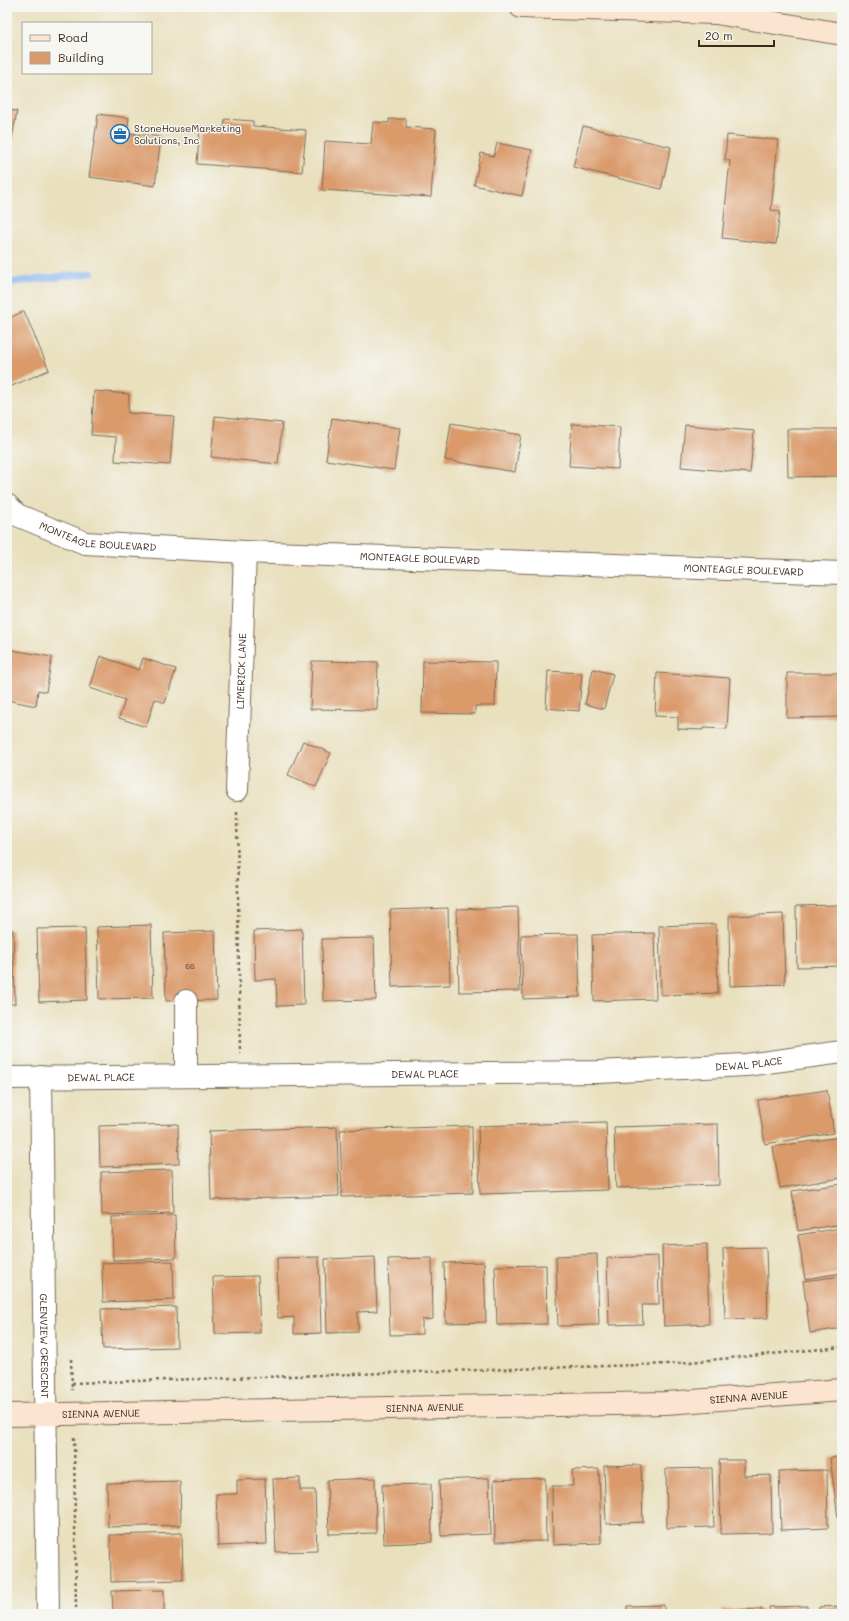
<svg xmlns="http://www.w3.org/2000/svg" width="849" height="1621" font-family="Mali,sans-serif">
<style>
.lines{fill:none;stroke-linecap:round;stroke-linejoin:round}
.stream{stroke:#86b8f2;stroke-width:7}
.building{fill:#da9a6b}
.street-casing{stroke:#786a56;stroke-width:24}
.secondary-casing{stroke:#786a56;stroke-width:24}
.path{stroke:#786a56;stroke-width:2.5;stroke-dasharray:3 3;stroke-linecap:butt}
.street{stroke:#fff;stroke-width:22}
.secondary{stroke:#fce5d0;stroke-width:22}
.labels{text-anchor:middle;stroke-width:3;stroke-linejoin:round;paint-order:stroke}
.number-label{font-size:8px;fill:#634631}
.poi-label{font-size:10px;fill:#3b2a1e;stroke:#f6f6f2;text-anchor:start}
.street-label{font-size:10px;fill:#3b2a1e;stroke:#f6f6f2}
</style>
<rect width="100%" height="100%" fill="#f6f6f2"/>
<filter id="ink" filterUnits="userSpaceOnUse"><feTurbulence type="fractalNoise" baseFrequency=".025" numOctaves="2"/><feDisplacementMap in="SourceGraphic" scale="8" xChannelSelector="R" yChannelSelector="G"/><feConvolveMatrix kernelMatrix="1 2 1 2 8 2 1 2 1" color-interpolation-filters="sRGB"/></filter>
<filter id="wash" filterUnits="userSpaceOnUse"><feTurbulence type="fractalNoise" baseFrequency=".012" numOctaves="4" result="noise"/><feDisplacementMap in="SourceGraphic" scale="16" xChannelSelector="R" yChannelSelector="G"/><feGaussianBlur stdDeviation="0.9" result="paint"/><feColorMatrix in="noise" values="0 0 0 0 0 0 0 0 0 0 0 0 0 0 0 0 0 1.4 0 .05"/><feComposite in="paint" operator="in"/></filter>
<g filter="url(#wash)">
<rect width="100%" height="100%" fill="#e9e0be"/>
<g class="lines">
<!-- stream -->
<path class="stream" d="M7 283 91 273"/>
</g>
<g id="blocks">
<!-- building -->
<path class="building" d="M7 110 17 111 10 149 7 148Z
M98 114 129 118 127 133 161 137 155 186 89 177Z
M225 119 253 121V126L306 130 302 172 197 164 200 127 224 128Z
M389 119H406V127L436 129 431 197 322 190 325 141 371 144 373 122 389 123Z
M583 126 671 147 661 189 573 167Z
M727 135 778 140 771 210 780 211 776 244 722 238 730 161 725 160Z
M497 143 532 150 522 196 474 185 481 153 494 156Z
M24 311 49 370 7 388V319Z
M94 391 129 394 128 413 174 416 170 465 115 461 116 437 91 435Z
M215 416 282 423 278 464 211 457Z
M332 418 400 428 394 470 326 460Z
M451 423 521 435 515 472 445 460Z
M572 424 620 427 618 469 569 466Z
M685 425 754 431 750 473 681 467Z
M787 429H842V476L788 477Z
M7 649 52 657 46 692 38 690 36 706 7 700Z
M100 656 139 670 143 658 176 669 165 703 155 699 146 727 119 718 125 700 90 688Z
M312 661 378 662 377 710 310 709Z
M423 661 496 662 495 706H475V714L422 713Z
M593 669 613 674 604 709 585 704Z
M548 671 582 673 579 711 546 708Z
M657 673 730 678 727 729 703 728V730L678 729V717L655 716Z
M787 673H842V717L787 718Z
M303 741 331 753 316 787 288 775Z
M842 905V966L797 967 796 906Z
M518 907 520 991 459 992 457 909Z
M448 908 450 985 392 987 390 910Z
M783 914 785 984 730 986 729 916Z
M716 924 718 993 661 995 659 926Z
M151 925 153 998 99 999 97 927Z
M85 928 87 1000 39 1002 37 929Z
M302 929 304 1005 277 1006 276 979 255 980 254 931Z
M7 930H13L15 1004H7Z
M215 931 217 1000 166 1001 164 933Z
M654 933 656 999 594 1001 592 935Z
M578 934 580 997 523 999 521 935Z
M374 938 376 1000 323 1001 322 939Z
M827 1090 834 1133 765 1144 758 1100Z
M606 1122 608 1190 480 1194 478 1126Z
M178 1124 179 1164 100 1167 99 1126Z
M718 1124 719 1185 616 1188 614 1127Z
M472 1126 473 1193 342 1197 340 1130Z
M337 1127 339 1196 211 1200 209 1131Z
M840 1137 842 1150V1178L780 1188 773 1147Z
M172 1170 173 1213 102 1215 101 1172Z
M842 1184V1224L798 1231 792 1191Z
M175 1215 176 1258 113 1260 112 1217Z
M842 1228V1273L805 1279 798 1235Z
M707 1244 709 1324 664 1326 662 1246Z
M766 1247 768 1318 725 1319 723 1248Z
M597 1254 599 1325 558 1326 556 1256Z
M658 1256 659 1305H642L643 1324 609 1325 607 1258Z
M319 1257 321 1333 294 1334V1317L278 1318 277 1258Z
M375 1257 377 1311 358 1312V1332L327 1333 325 1259Z
M432 1258 433 1319 422 1320V1334L390 1335 388 1259Z
M173 1261 174 1300 103 1302 102 1263Z
M484 1262 486 1322 446 1323 444 1263Z
M546 1265 547 1324 497 1325 495 1266Z
M258 1276 260 1333 215 1334 213 1277Z
M842 1276V1328L810 1333 803 1281Z
M176 1307 177 1347 103 1349 101 1309Z
M842 1456V1518H838L830 1458Z
M719 1460H744V1476L771 1475 772 1533 721 1534Z
M641 1465 643 1522 606 1524 604 1466Z
M712 1468 714 1527 667 1528 666 1469Z
M599 1469 601 1543 553 1545 552 1486H573L572 1470Z
M827 1470 828 1528 781 1530 779 1471Z
M300 1478V1490H315L317 1551 276 1552 273 1479Z
M375 1478 376 1533 329 1534 327 1480Z
M489 1478 491 1534 441 1536 439 1480Z
M545 1478 546 1541 495 1542 494 1480Z
M265 1479 267 1544 218 1546 216 1494H237V1480Z
M180 1481 181 1525 108 1527 107 1483Z
M431 1484 432 1542 384 1544 382 1485Z
M182 1533 183 1580 111 1582 110 1535Z
M164 1590V1614H113L112 1591Z
M664 1605V1614H627V1606Z
M807 1606V1614H770L769 1607Z
M842 1606V1614H819V1607Z
M762 1609V1614H723L722 1610Z"/>
</g>
</g>
<g filter="url(#ink)">
<use href="#blocks" fill-opacity="0" stroke="#786a56" stroke-width="1"/>
<g class="lines">
<!-- street casing -->
<g class="street-casing">
<g id="street">
<path id="s1" d="M7 505 17 515 85 543 245 552 842 573"/>
<path id="s2" d="M237 790 245 552"/>
<path d="M186 1001V1076"/>
<path id="s3" d="M41 1077 48 1614"/>
<path id="s4" d="M7 1078 598 1072 746 1065 842 1052"/>
</g>
</g>
<!-- secondary casing -->
<g class="secondary-casing">
<g id="secondary">
<path d="M521 7 716 13 842 34"/>
<path id="s5" d="M7 1415 666 1403 842 1390"/>
</g>
</g>
<!-- path -->
<path class="path" d="M237 812 240 1053
M71 1359 72 1390
M72 1383 669 1364 842 1347
M74 1437 76 1614"/>
<!-- street -->
<use href="#street" class="street"/>
<!-- secondary -->
<use href="#secondary" class="secondary"/>
</g>
</g>
<!-- icons -->
<defs>
<g id="office-ring" transform="scale(1)"><circle r="9.5" fill="#f6f6f2" stroke="#1f6fb2" stroke-width="1.5"/><path d="M-6-3h4V-5.5h4V-3h4V5H-6ZM-1-4.5V-3h2v-1.5ZM-6 0V1H6V0Z" fill="#1f6fb2"/></g>
</defs>
<g fill-rule="evenodd">
<use href="#office-ring" x="120" y="134"/>
</g>
<g class="labels">
<!-- number labels -->
<g class="number-label">
<text x="190" y="969">66</text>
</g>
<!-- poi labels -->
<g class="poi-label">
<text x="134" y="132">StoneHouseMarketing<tspan x="134" dy="12">Solutions, Inc</tspan></text>
</g>
<!-- street labels -->
<g class="street-label">
<text dy="4" stroke="none"><textPath href="#s1" startOffset="99">MONTEAGLE BOULEVARD</textPath></text>
<text dy="4" stroke="none"><textPath href="#s1" startOffset="423">MONTEAGLE BOULEVARD</textPath></text>
<text dy="4" stroke="none"><textPath href="#s1" startOffset="747">MONTEAGLE BOULEVARD</textPath></text>
<text dy="4" stroke="none"><textPath href="#s2" startOffset="119">LIMERICK LANE</textPath></text>
<text dy="4" stroke="none"><textPath href="#s4" startOffset="742">DEWAL PLACE</textPath></text>
<text dy="4" stroke="none"><textPath href="#s4" startOffset="418">DEWAL PLACE</textPath></text>
<text dy="4" stroke="none"><textPath href="#s4" startOffset="94">DEWAL PLACE</textPath></text>
<text dy="4" stroke="none"><textPath href="#s3" startOffset="269">GLENVIEW CRESCENT</textPath></text>
<text dy="4" stroke="none"><textPath href="#s5" startOffset="742">SIENNA AVENUE</textPath></text>
<text dy="4" stroke="none"><textPath href="#s5" startOffset="418">SIENNA AVENUE</textPath></text>
<text dy="4" stroke="none"><textPath href="#s5" startOffset="94">SIENNA AVENUE</textPath></text>
</g>
</g>
<!-- margin -->
<rect width="849" height="1621" fill="none" stroke="#f6f6f2" stroke-width="24"/>
<!-- legend -->
<rect x="22" y="22" width="130" height="52" fill="#f6f6f2" stroke="#aba49d"/>
<rect x="30" y="35" width="20" height="6" fill="#fce5d0" stroke="#aba49d"/>
<text x="58" y="42" font-size="12" fill="#3b2a1e">Road</text>
<rect x="30" y="52" width="20" height="12" fill="#da9a6b" stroke="#aba49d"/>
<text x="58" y="62" font-size="12" fill="#3b2a1e">Building</text>
<!-- scale -->
<path d="M699 40v6h75v-6" fill="none" stroke="#3b2a1e" stroke-width="2"/>
<text x="705" y="40" font-size="12" fill="#3b2a1e" stroke="#f6f6f2" stroke-width="3" paint-order="stroke">20 m</text>
</svg>
